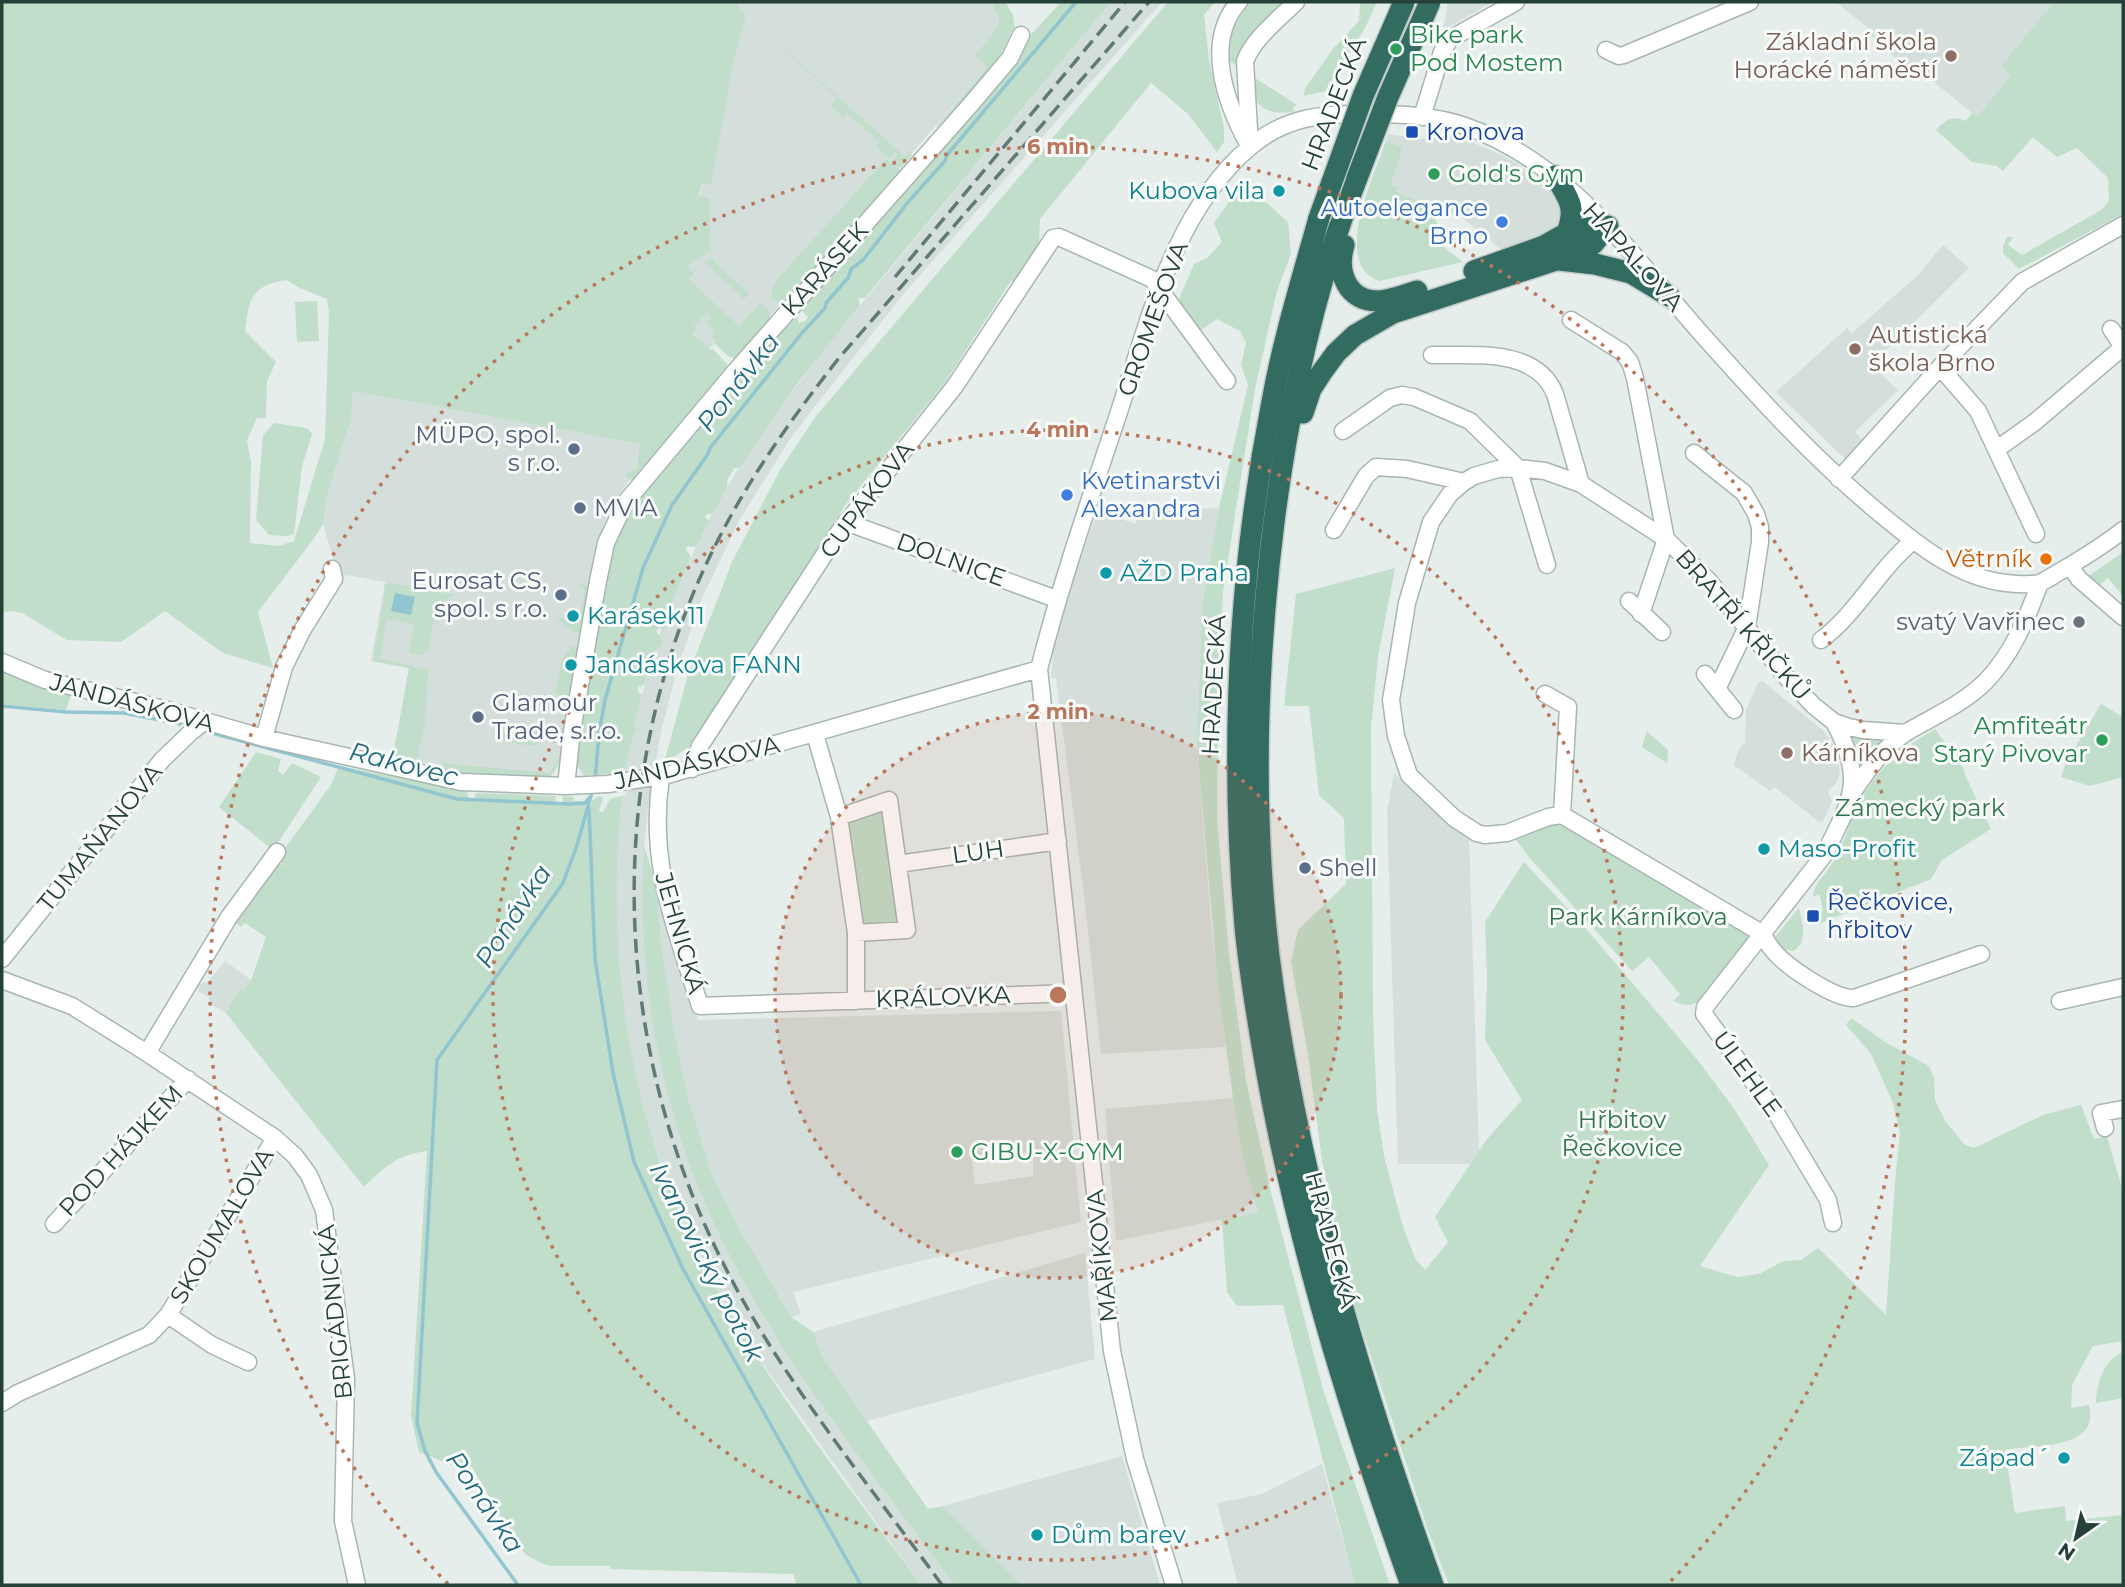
<svg xmlns="http://www.w3.org/2000/svg" width="2125" height="1587" font-family="Montserrat,sans-serif">
<style>
.built{fill:#d4deda;fill-rule:evenodd}
.green{fill:#c0dec9;fill-rule:evenodd}
.water{fill:#91c6d0}
.lines{fill:none;stroke-linecap:round;stroke-linejoin:round}
.stream{stroke:#91c6d0;stroke-width:3.5}
.minor-casing{stroke:#a8b6b2;stroke-width:19}
.highway-casing{stroke:#c2cac8;stroke-width:24}
.minor{stroke:#fff;stroke-width:16}
.highway{stroke:#326b60;stroke-width:21}
.rail{stroke:#607b74;stroke-width:3.5;stroke-dasharray:14 7;stroke-linecap:butt}
.highway-bridge-casing{stroke:#c2cac8;stroke-width:24;stroke-linecap:butt}
.highway-bridge{stroke:#326b60;stroke-width:21}
.ring{fill:none;stroke:#ba775c;stroke-width:3.5;stroke-dasharray:3.5 7}
.leisure-dot{fill:#2e9e5b;stroke:#f7faf9;stroke-width:2.5}
.education-dot{fill:#8d6e63;stroke:#f7faf9;stroke-width:2.5}
.transit-dot{fill:#1a4fb4;stroke:#f7faf9;stroke-width:2.5}
.culture-dot{fill:#0f9aa8;stroke:#f7faf9;stroke-width:2.5}
.shop-dot{fill:#3f7fe0;stroke:#f7faf9;stroke-width:2.5}
.service-dot{fill:#5c6f8a;stroke:#f7faf9;stroke-width:2.5}
.food-dot{fill:#e8710a;stroke:#f7faf9;stroke-width:2.5}
.worship-dot{fill:#6b7280;stroke:#f7faf9;stroke-width:2.5}
.labels{text-anchor:middle;stroke-width:6;stroke-linejoin:round;paint-order:stroke}
.leisure-label{font-size:24px;fill:#27864d;stroke:#f7faf9;text-anchor:start}
.education-label{font-size:24px;fill:#785e54;stroke:#f7faf9;text-anchor:start}
.street-label{font-size:24px;fill:#254039;stroke:#f7faf9}
.transit-label{font-size:24px;fill:#164399;stroke:#f7faf9;text-anchor:start}
.culture-label{font-size:24px;fill:#0d838f;stroke:#f7faf9;text-anchor:start}
.shop-label{font-size:24px;fill:#366cbe;stroke:#f7faf9;text-anchor:end}
.service-label{font-size:24px;fill:#4e5e75;stroke:#f7faf9;text-anchor:start}
.food-label{font-size:24px;fill:#c56008;stroke:#f7faf9;text-anchor:end}
.worship-label{font-size:24px;fill:#5b616d;stroke:#f7faf9;text-anchor:end}
.park-label{font-size:24px;fill:#31754c;stroke:#f7faf9}
.water-label{font-size:26px;font-style:italic;fill:#226a7a;stroke:#f7faf9}
.centre{fill:#ba775c;stroke:#f7faf9;stroke-width:3.5}
.ring-label{font-size:21px;text-anchor:middle;font-weight:bold;fill:#ba775c;stroke:#f7faf9;stroke-width:6;stroke-linejoin:round;paint-order:stroke}
</style>
<rect width="100%" height="100%" fill="#e6eeeb"/>
<!-- built -->
<path class="built" d="M739 2H994L1004 19 987 67 734 357 728 356 715 344 709 349 683 326 705 301 683 280Z
M1111 2H1162L906 291 819 401 790 439 740 519 703 596 677 669 661 732 649 799 644 845 661 1065 679 1132 703 1198 730 1256 758 1307 807 1382 954 1585H921L760 1360 705 1268 678 1208 653 1141 634 1072 621 994 615 914 617 844 622 796 626 795 629 772 625 771 634 726 651 661 664 621 696 547 716 505 742 463 768 424 825 348Z
M1448 2H1493L1443 30Z
M1836 2H2054L2002 67 2011 75 1977 117 1917 68 1913 72 1881 46 1884 41 1877 35 1874 38 1871 36 1873 32Z
M1388 134 1420 139 1456 135 1504 156 1515 162 1556 194 1565 218 1556 229 1547 236 1503 251 1464 219 1396 192 1375 174Z
M1943 245 1969 268 1871 365 1898 390 1855 432 1863 441 1845 459 1776 392 1847 328 1852 333 1918 275Z
M353 391 640 444 635 471 616 500 604 523 597 546 559 758 547 775 454 771 393 755 409 668 371 661 385 582 346 575 340 582 323 524 327 495 351 420Z
M1219 508 1202 607 1197 744 1211 922 1226 1047 1101 1054 1085 903 1056 678H1051L1054 639 1063 607 1098 510 1135 524 1140 512Z
M1762 681 1824 731 1832 742 1837 755 1840 774 1836 783 1828 791 1832 802 1823 822H1819L1775 787 1770 791 1734 765 1738 751 1745 742 1746 710 1758 683Z
M1394 773 1469 836 1479 1152 1470 1164H1398L1387 812Z
M657 888 698 1020 1061 1011 1081 1222 793 1292 801 1314 791 1317 739 1228 712 1175 688 1098 675 1035 661 944ZM1033 1151V1176L975 1185 972 1160Z
M225 961 251 980 243 992 240 991 226 1013 209 1003V998L198 991V984L208 982Z
M1233 1098 1243 1159 1258 1212 1116 1241 1105 1109Z
M1085 1253 1095 1359 867 1421 823 1358 813 1332Z
M1122 1456 1160 1585H1022L943 1506Z
M1322 1464 1355 1585H1238L1217 1503 1262 1494Z"/>
<!-- green -->
<path class="green" d="M2 2H739L738 7 746 15 734 58 711 185 702 183 699 195 710 199V251L693 261 688 267 694 273 688 279 739 326 760 303 769 311 771 324 740 359 729 357 714 343 717 341 712 337 715 333 707 322 711 318 706 313 697 323 695 322 694 324 697 327 692 334 711 350 713 349 727 364 729 372 644 468 634 482 626 477V473L636 469 640 444 353 391 351 420 327 495 323 524 315 537 258 612 273 668 223 653 165 611 121 642 67 640 22 613 11 611 2 613ZM286 280 300 288 327 299 329 313 325 439 294 541 278 546 250 543 251 462 247 440 257 418H266L267 381 276 362 245 331C249 298 251 286 286 280Z
M990 2H1005L1013 15 1015 32H1011C1001 64 960 102 937 128L936 127 987 67 975 56 999 26V17L993 9 995 6Z
M1061 2H1111L865 298H858L860 305 797 384 739 468H734L727 481V488L712 514H707L705 517 709 521 696 547 687 546 686 549 691 557 666 617 668 620 666 629 659 628 656 631 663 640 659 648 655 649 653 655 656 659 649 669 644 685 638 687V692L642 695 634 726 637 728 632 738 625 770 629 771V774L609 777 608 774 585 775V777L575 762 610 553 631 504 796 313 799 323 805 321 808 317 800 309 1010 68 1022 53 1027 39Z
M1168 2H1215L1204 15 1209 60 1224 128V142L1217 152 1188 114 1151 83 1040 219 1039 246 1016 282 1011 281 946 381 846 504 689 747 664 763 687 678 732 562 780 470 816 416Z
M1250 2H1286L1245 45 1236 65 1229 61 1232 29Z
M1360 2H1377L1365 28 1325 91 1304 96 1305 88 1333 49 1359 21Z
M2054 2H2123V214L2019 269 2003 253V245L2008 236 2013 238 2008 245 2022 255 2101 210 2109 201 2108 178 2077 148 2057 157 2033 137 2003 171 1997 166 1972 162 1936 130C1947 119 1952 115 1966 121L1972 113 1977 117 2011 75 2001 66Z
M759 26 905 157 910 152 912 155 901 168 892 161 898 154 894 152 890 159 876 147 880 142 847 113 843 117 830 106 837 98Z
M1252 76 1297 105 1293 107 1294 112C1263 115 1253 107 1252 76Z
M1386 142 1403 147 1391 184 1397 188 1396 192 1428 205 1437 223 1440 244 1463 262 1380 281C1330 266 1375 173 1386 142Z
M886 159 902 171 787 305H781L772 299V287L776 281Z
M1239 188 1267 203 1288 222 1291 254 1277 291 1255 389 1223 591 1218 713 1217 819 1229 953 1246 1081 1271 1192 1324 1393 1390 1585H1355L1283 1305 1237 1306 1227 1292 1222 1220 1258 1212 1243 1159 1233 1098 1218 985 1197 744 1202 607 1219 508 1248 385 1241 365 1246 343 1240 331 1217 319 1197 333 1179 299 1194 264 1207 258 1222 242 1214 223Z
M712 257 717 265 749 293 744 299 704 262Z
M317 301 319 341 297 342 295 302Z
M274 423 307 428 312 434 302 466 294 534 287 536 269 535 256 520 263 435Z
M2123 552V596L2108 578 2095 589 2086 578Z
M1395 568 1378 657 1371 728 1373 1015 1377 1109 1384 1156 1403 1227 1415 1258 1425 1270 1448 1242 1435 1217 1487 1139 1522 1100 1485 1040 1487 979 1485 922 1524 862 1582 924 1696 1058 1735 1110 1769 1165 1700 1266 1737 1277 1759 1274 1784 1261 1801 1260 1818 1248 1886 1315 1895 1183 1900 1133 1893 1103 1871 1054 1846 1025 1851 1018 1885 1042 1929 1066 1934 1078 1935 1100 1945 1121 1965 1145 1974 1148 2043 1115 2081 1105 2094 1139 2107 1136 2123 1192V1341L2093 1346 2072 1385 2071 1408 2089 1405C2101 1451 2032 1444 2005 1450L2015 1513 2065 1506 2066 1521 2123 1515V1585H1449L1429 1533 1347 1283 1322 1160 1307 1048 1291 962 1298 930 1346 884 1344 818 1319 795 1309 706H1284L1296 594Z
M389 583 456 595C432 602 433 628 429 650L422 655 409 652 414 624 387 619 380 659 428 670 425 725 418 751 420 754 414 764H403L393 757 409 668 373 661 385 591 384 585Z
M580 583 588 587 591 595 583 630 580 633 574 632 555 617 575 621 577 614H580L585 591 578 585Z
M574 646 579 650 578 661H569L568 667 575 670C572 690 567 772 547 778 526 784 472 775 449 773L441 763 549 773 559 758 570 697 555 694 561 662 570 647Z
M2 668 72 692 66 710 2 704Z
M2101 704 2123 717V777L2090 786 2061 777 2066 763Z
M529 728 543 730 540 741 535 746 497 741 498 733 527 738Z
M1935 729 1964 769V773L1991 829 1942 860 1931 879 1818 924 1816 913 1823 911 1820 895 1813 896C1814 883 1829 871 1835 859 1846 838 1852 815 1864 794 1881 765 1906 746 1935 729Z
M1647 731 1668 750 1667 763 1642 747Z
M1850 734 1888 738 1857 775 1848 735Z
M256 752 281 759 278 771 283 775 292 763 321 777 273 850 219 807Z
M339 766 467 791 469 801H473L476 793 556 796 555 801 559 803 563 802V796L573 797 574 801H587V808L590 807 593 800 599 796 603 798 599 811 603 812 610 799 622 796C604 958 630 1124 706 1269 765 1382 846 1483 921 1585H797L793 1574 610 1569V1566H551L541 1563 526 1555 510 1533 472 1467 462 1469 419 1452 411 1416 427 1151C397 1155 386 1166 364 1187L226 1013 240 990 243 991 251 980 266 937 245 923 241 927 233 921 276 861 284 866 279 859 280 855 331 785Z
M880 809 884 812 899 922 866 926 862 924 845 818Z
M1559 820 1580 830 1586 839 1709 913H1719L1755 936 1703 999C1692 1007 1685 1006 1673 1001L1680 994 1649 957 1632 971 1528 856 1514 837Z
M644 845 657 888 661 944 675 1035 688 1098 712 1175 739 1228 791 1317 813 1332 823 1358 928 1509 943 1506 1022 1585H954C877 1478 791 1374 730 1256 676 1152 645 1032 643 914 642 892 644 868 644 845Z
M1799 908C1802 923 1809 942 1793 951L1781 949 1775 937Z
M2123 1352V1398L2096 1403C2097 1382 2103 1361 2123 1352Z"/>
<!-- water -->
<path class="water" d="M395 593 415 597 411 615 391 611Z"/>
<g class="lines">
<!-- stream -->
<path class="stream" d="M2 706 66 712 124 713 180 724
M208 732 457 799 569 804 585 803 590 797
M595 781 599 733 605 700 643 568 672 505 708 454 710 448 802 333 825 308 826 303 848 278 851 269 863 260 909 201 945 161 947 155 1076 2
M589 809 595 959 613 1073 634 1162 683 1269 861 1585
M518 1585 436 1472 425 1451 417 1423 437 1060 563 883 577 845 593 789"/>
<!-- minor casing -->
<g class="minor-casing">
<path id="minor" d="M1239 2C1204 41 1225 101 1247 142
M1606 50 1619 56 1624 55 1750 2
M1422 117 1442 52 1450 39 1516 2
M1250 147 1245 61C1254 38 1279 19 1296 2
M1571 320 1622 352 1630 362 1635 378 1666 539 1641 614
M2111 329 2123 347
M1432 355C1473 356 1536 347 1555 394L1581 484
M1940 367 1978 411 2036 534
M1343 431 1390 398 1402 395 1414 397 1470 421 1518 468 1547 565
M1997 449 2035 422 2123 347
M1694 453 1744 493 1756 514 1760 527V542L1747 627 1717 689
M1839 479 1940 367 2022 282 2123 225
M846 522 1056 599
M1334 530 1366 476 1376 467 1407 469 1464 482
M2070 566 2079 579 2123 617
M1629 601 1662 632
M1821 640C1857 613 1878 570 1913 541
M2 662 45 680 164 709 264 738 461 782 566 786 608 784 667 775 1039 669
M1705 674 1734 710
M1545 694 1568 707 1562 815
M1906 733 1863 730 1849 727 1834 722 1814 706 1788 679 1709 581 1666 539 1581 484 1545 471 1518 468 1498 469 1474 476 1464 482 1450 494 1431 522 1407 603 1396 671 1391 700 1396 736 1409 775 1454 818 1477 833 1485 835 1507 833 1548 817 1562 815 1763 934C1766 939 1768 945 1772 949 1785 966 1834 999 1854 998L1981 954
M815 734 839 817 856 933V1001
M264 738 284 667 303 629 334 579 332 569
M692 769 700 746 839 532 955 386 1053 238 1059 237 1152 279 1227 381
M661 777C648 863 675 925 700 1006L1073 993
M566 786 572 731 598 581 606 543 625 503 738 368 972 103 1010 58 1021 35
M1853 792C1868 769 1884 747 1907 732 1934 716 1963 704 1985 682 2012 655 2027 618 2040 583
M839 817 889 800 907 930 856 933
M898 864 1058 841
M2 959 162 760 191 732 204 722
M2 980 72 1006 147 1053 275 1138 295 1156 309 1175 324 1210 346 1379 343 1521 357 1585
M2060 1001 2123 987
M147 1053 229 917 277 852
M2105 1128 2101 1113 2123 1109
M1833 1223 1828 1200 1776 1113 1704 1014 1705 1007 1824 855C1851 800 1866 781 1834 722
M54 1224 188 1079
M168 1315 212 1345 248 1362
M2 1403 18 1393 149 1335 168 1315 275 1138
M1174 1585 1135 1459 1112 1351 1039 669C1060 586 1088 505 1115 424 1147 329 1171 213 1251 146 1286 117 1323 113 1367 114 1400 114 1434 115 1465 126 1567 162 1630 252 1698 330 1755 394 1812 457 1878 512 1914 542 1957 578 2006 583 2015 584 2031 585 2039 583 2046 581 2055 574 2061 571 2083 558 2103 546 2123 530"/>
</g>
<!-- highway casing -->
<g class="highway-casing">
<path id="highway" d="M1555 176C1568 198 1577 206 1567 233
M1357 178C1314 288 1289 405 1274 522 1256 666 1252 812 1269 956 1296 1172 1360 1381 1433 1585
M1319 218C1302 279 1283 340 1272 402 1238 575 1230 751 1245 926 1249 968 1256 1010 1263 1051 1294 1234 1349 1411 1411 1585
M1344 245C1336 272 1347 302 1379 301 1392 300 1404 295 1417 291
M1559 260 1595 264 1631 273 1669 296
M1474 271 1544 246 1567 233 1593 227 1608 226
M1303 413 1311 389 1322 372 1336 353 1355 335 1393 313 1556 260 1593 244 1608 226"/>
</g>
<!-- minor -->
<use href="#minor" class="minor"/>
<!-- highway -->
<use href="#highway" class="highway"/>
<!-- rail -->
<path class="rail" d="M895 277 1125 2
M942 1585C865 1479 778 1375 720 1257 611 1038 603 774 712 552 746 482 791 419 839 358L1149 2"/>
<!-- highway-bridge casing -->
<g class="highway-bridge-casing">
<path id="highway-bridge" d="M1357 178 1388 97 1430 2
M1319 218 1363 96 1404 2"/>
</g>
<!-- highway-bridge -->
<use href="#highway-bridge" class="highway-bridge"/>
</g>
<!-- distance rings -->
<circle cx="1058" cy="995" r="283" fill="#ba775c" fill-opacity=".12"/>
<g class="ring">
<circle cx="1058" cy="995" r="283"/>
<circle cx="1058" cy="995" r="565"/>
<path d="M448 1584A848 848 0 1 1 1668 1584"/>
</g>
<!-- markers -->
<g class="leisure-dot">
<circle cx="1396" cy="49" r="7"/>
<circle cx="1434" cy="174" r="7"/>
<circle cx="2102" cy="740" r="7"/>
<circle cx="957" cy="1152" r="7"/>
</g>
<g class="education-dot">
<circle cx="1951" cy="56" r="7"/>
<circle cx="1855" cy="349" r="7"/>
<circle cx="1787" cy="753" r="7"/>
</g>
<g class="transit-dot">
<rect x="1405" y="125" width="14" height="14" rx="3.5"/>
<rect x="1806" y="909" width="14" height="14" rx="3.5"/>
</g>
<g class="culture-dot">
<circle cx="1279" cy="191" r="7"/>
<circle cx="1106" cy="573" r="7"/>
<circle cx="573" cy="616" r="7"/>
<circle cx="571" cy="665" r="7"/>
<circle cx="1764" cy="849" r="7"/>
<circle cx="2064" cy="1458" r="7"/>
<circle cx="1037" cy="1535" r="7"/>
</g>
<g class="shop-dot">
<circle cx="1502" cy="222" r="7"/>
<circle cx="1067" cy="495" r="7"/>
</g>
<g class="service-dot">
<circle cx="574" cy="449" r="7"/>
<circle cx="580" cy="508" r="7"/>
<circle cx="561" cy="595" r="7"/>
<circle cx="478" cy="717" r="7"/>
<circle cx="1305" cy="868" r="7"/>
</g>
<circle class="food-dot" cx="2046" cy="559" r="7"/>
<circle class="worship-dot" cx="2079" cy="622" r="7"/>
<g class="labels">
<!-- leisure labels -->
<g class="leisure-label">
<text x="1410" y="43">Bike park<tspan x="1410" dy="28">Pod Mostem</tspan></text>
<text x="1448" y="182">Gold's Gym</text>
<text x="2088" y="734" text-anchor="end">Amfiteátr<tspan x="2088" dy="28">Starý Pivovar</tspan></text>
<text x="971" y="1160">GIBU-X-GYM</text>
</g>
<!-- education labels -->
<g class="education-label">
<text x="1937" y="50" text-anchor="end">Základní škola<tspan x="1937" dy="28">Horácké náměstí</tspan></text>
<text x="1869" y="343">Autistická<tspan x="1869" dy="28">škola Brno</tspan></text>
<text x="1801" y="761">Kárníkova</text>
</g>
<!-- street labels -->
<g class="street-label">
<text transform="translate(1334 104) rotate(-69)" y="8">HRADECKÁ</text>
<text transform="translate(1633 257) rotate(48)" y="8">HAPALOVA</text>
<text transform="translate(825 269) rotate(-48)" y="8">KARÁSEK</text>
<text transform="translate(1153 319) rotate(-70)" y="8">GROMEŠOVA</text>
<text transform="translate(867 500) rotate(-53)" y="8">CUPÁKOVA</text>
<text transform="translate(951 560) rotate(20)" y="8">DOLNICE</text>
<text transform="translate(1743 625) rotate(49)" y="8">BRATŘÍ KŘIČKŮ</text>
<text transform="translate(1214 685) rotate(-87)" y="8">HRADECKÁ</text>
<text transform="translate(132 703) rotate(15)" y="8">JANDÁSKOVA</text>
<text transform="translate(697 763) rotate(-13)" y="8">JANDÁSKOVA</text>
<text transform="translate(100 838) rotate(-51)" y="8">TUMAŇANOVA</text>
<text transform="translate(978 852) rotate(-8)" y="8">LUH</text>
<text transform="translate(680 933) rotate(74)" y="8">JEHNICKÁ</text>
<text transform="translate(943 997) rotate(-2)" y="8">KRÁLOVKA</text>
<text transform="translate(1747 1074) rotate(54)" y="8">ÚLEHLE</text>
<text transform="translate(121 1151) rotate(-47)" y="8">POD HÁJKEM</text>
<text transform="translate(222 1226) rotate(-59)" y="8">SKOUMALOVA</text>
<text transform="translate(1331 1240) rotate(75)" y="8">HRADECKÁ</text>
<text transform="translate(1102 1256) rotate(-96)" y="8">MAŘÍKOVA</text>
<text transform="translate(335 1312) rotate(-96)" y="8">BRIGÁDNICKÁ</text>
</g>
<!-- transit labels -->
<g class="transit-label">
<text x="1426" y="140">Kronova</text>
<text x="1827" y="910">Řečkovice,<tspan x="1827" dy="28">hřbitov</tspan></text>
</g>
<!-- culture labels -->
<g class="culture-label">
<text x="1265" y="199" text-anchor="end">Kubova vila</text>
<text x="1120" y="581">AŽD Praha</text>
<text x="587" y="624">Karásek 11</text>
<text x="585" y="673">Jandáskova FANN</text>
<text x="1778" y="857">Maso-Profit</text>
<text x="2050" y="1466" text-anchor="end">Západ´</text>
<text x="1051" y="1543">Dům barev</text>
</g>
<!-- shop labels -->
<g class="shop-label">
<text x="1488" y="216">Autoelegance<tspan x="1488" dy="28">Brno</tspan></text>
<text x="1081" y="489" text-anchor="start">Kvetinarstvi<tspan x="1081" dy="28">Alexandra</tspan></text>
</g>
<!-- service labels -->
<g class="service-label">
<text x="560" y="443" text-anchor="end">MÜPO, spol.<tspan x="560" dy="28">s r.o.</tspan></text>
<text x="594" y="516">MVIA</text>
<text x="547" y="589" text-anchor="end">Eurosat CS,<tspan x="547" dy="28">spol. s r.o.</tspan></text>
<text x="492" y="711">Glamour<tspan x="492" dy="28">Trade, s.r.o.</tspan></text>
<text x="1319" y="876">Shell</text>
</g>
<!-- food labels -->
<g class="food-label">
<text x="2032" y="567">Větrník</text>
</g>
<!-- worship labels -->
<g class="worship-label">
<text x="2065" y="630">svatý Vavřinec</text>
</g>
<!-- park labels -->
<g class="park-label">
<text x="1920" y="816">Zámecký park</text>
<text x="1638" y="925">Park Kárníkova</text>
<text x="1622" y="1128">Hřbitov<tspan x="1622" dy="28">Řečkovice</tspan></text>
</g>
<!-- water labels -->
<g class="water-label">
<text transform="translate(738 382) rotate(-52)" y="9">Ponávka</text>
<text transform="translate(404 764) rotate(14)" y="9">Rakovec</text>
<text transform="translate(513 916) rotate(-57)" y="9">Ponávka</text>
<text transform="translate(707 1262) rotate(63)" y="9">Ivanovický potok</text>
<text transform="translate(485 1502) rotate(56)" y="9">Ponávka</text>
</g>
</g>
<circle cx="1058" cy="995" r="10" class="centre"/>
<g class="ring-label">
<text x="1058" y="154">6 min</text>
<text x="1058" y="437">4 min</text>
<text x="1058" y="719">2 min</text>
</g>
<!-- border -->
<rect width="2125" height="1587" fill="none" stroke="#254039" stroke-width="7"/>
<!-- north arrow -->
<g transform="translate(2076 1538) rotate(214)" stroke="#f7faf9" stroke-width="5" paint-order="stroke">
<path d="M0-5L12 26L0 18L-12 26Z" fill="#254039"/>
<text y="-10" font-size="19" font-weight="bold" text-anchor="middle" fill="#254039">N</text>
</g>
</svg>
